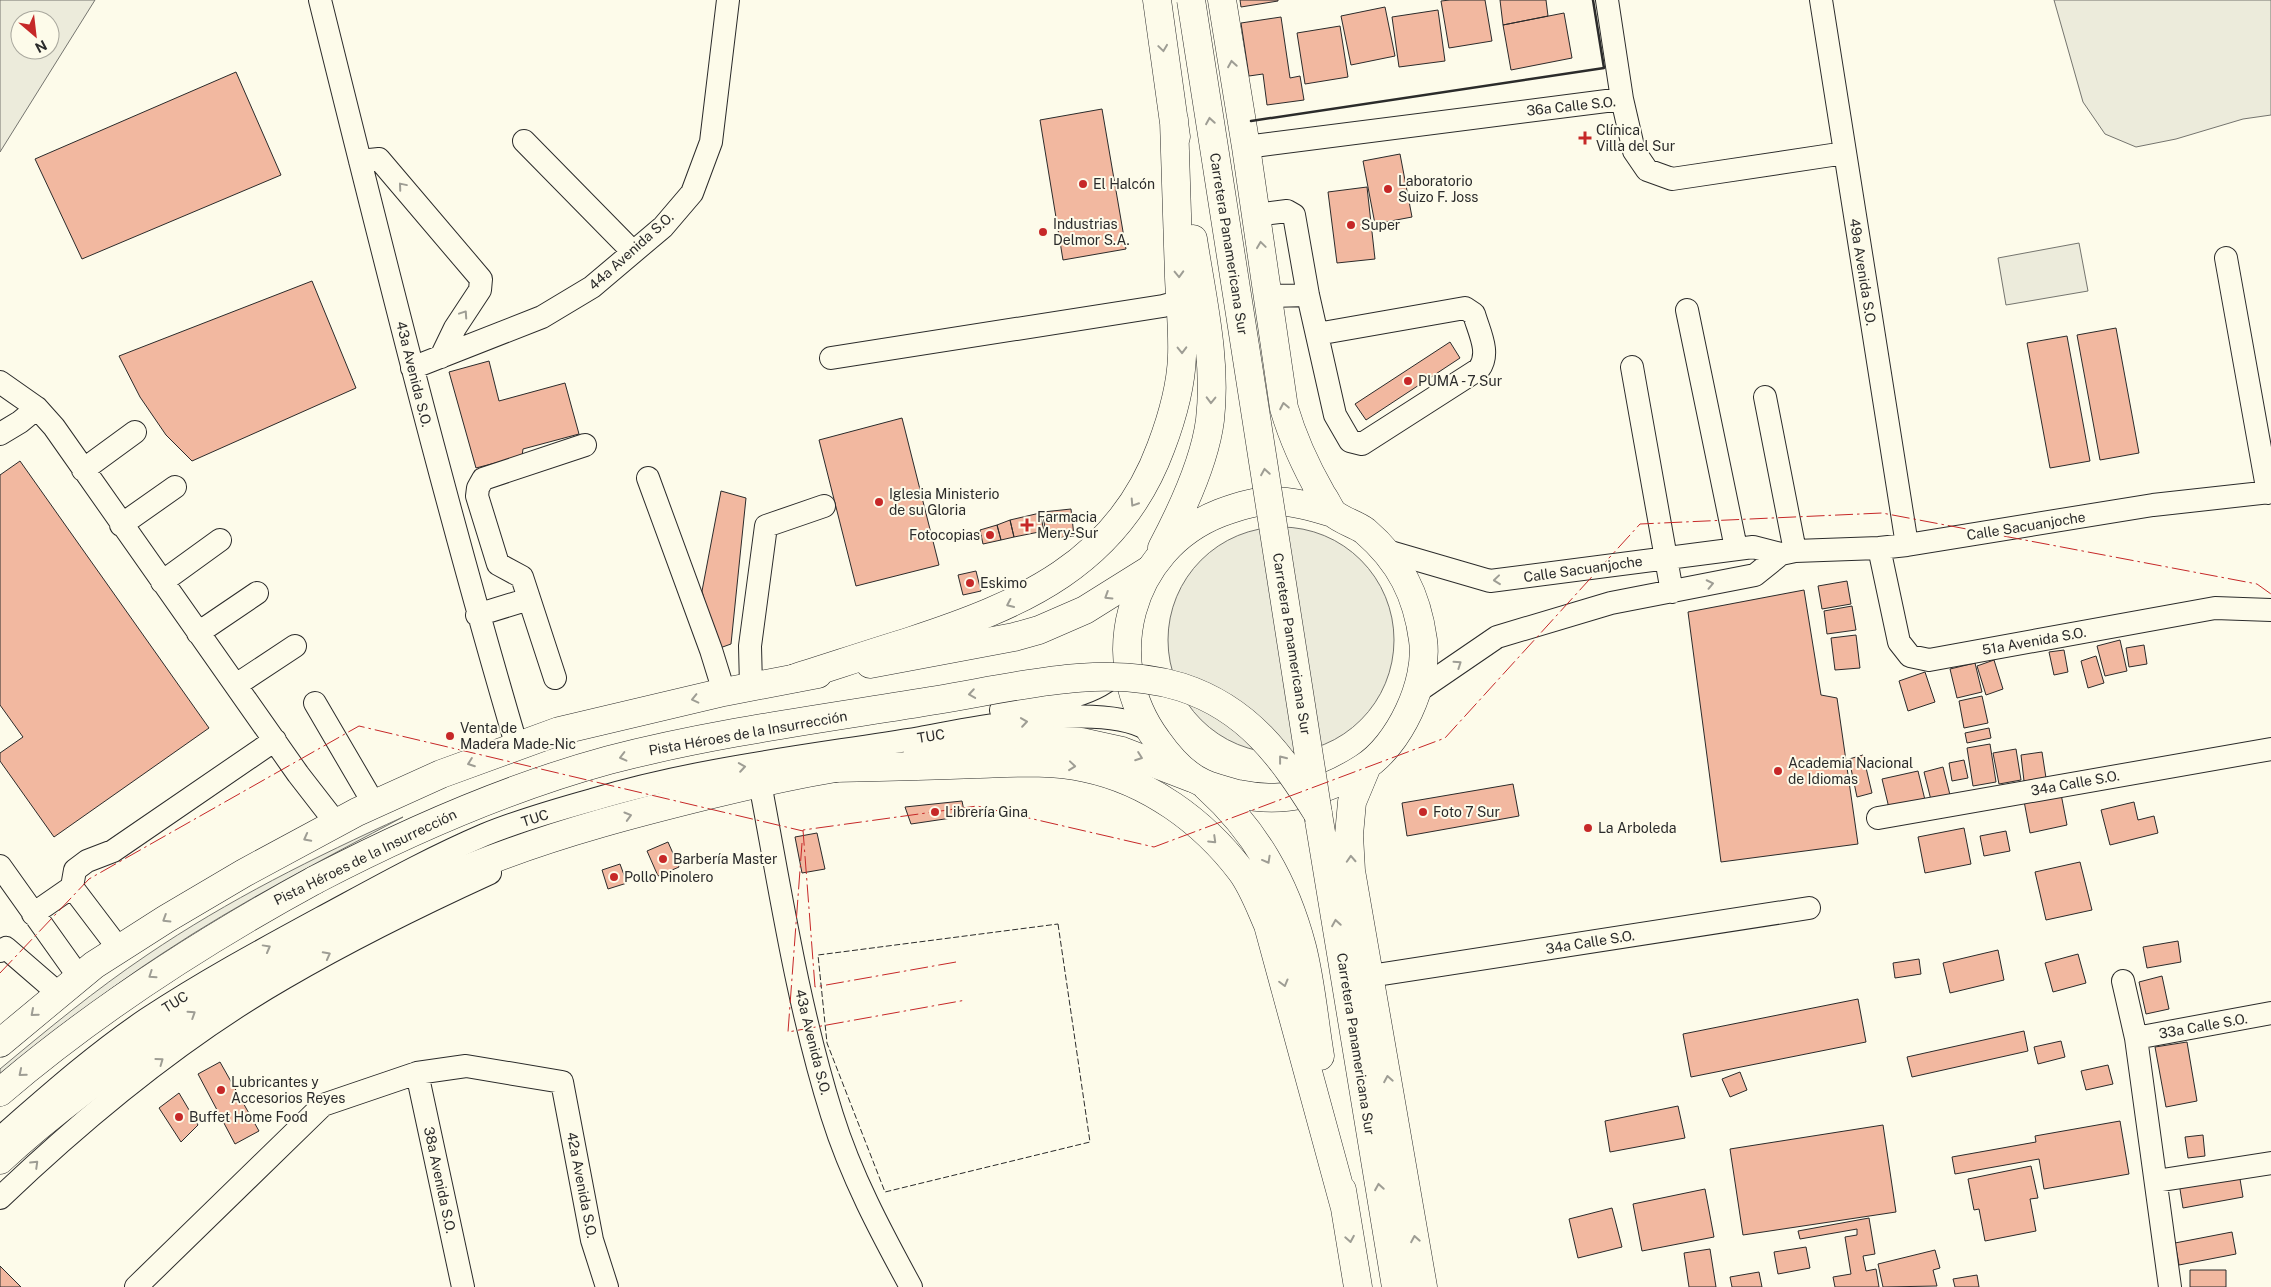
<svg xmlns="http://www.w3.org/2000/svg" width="2271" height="1287" font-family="'Public Sans',sans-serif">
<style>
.green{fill:#ecebdb;stroke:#74746e;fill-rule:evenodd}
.building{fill:#f2b8a0;stroke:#2b2b2b}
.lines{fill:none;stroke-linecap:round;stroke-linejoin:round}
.minor-casing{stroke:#2b2b2b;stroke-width:24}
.major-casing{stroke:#2b2b2b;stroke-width:29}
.highway-casing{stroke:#2b2b2b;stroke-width:29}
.minor{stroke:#fdfbea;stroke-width:22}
.major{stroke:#fdfbea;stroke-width:28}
.highway{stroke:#fdfbea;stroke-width:28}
.major-bridge-casing{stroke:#2b2b2b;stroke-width:29;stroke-linecap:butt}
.highway-bridge-casing{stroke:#2b2b2b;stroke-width:29;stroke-linecap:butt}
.major-bridge{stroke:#fdfbea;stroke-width:28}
.highway-bridge{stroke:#fdfbea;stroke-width:28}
.fence{stroke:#2b2b2b;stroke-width:1;stroke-dasharray:6 2.5;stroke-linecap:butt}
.wall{stroke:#2b2b2b;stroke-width:2.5}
.power{stroke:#c62828;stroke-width:1;stroke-dasharray:18 4 2.5 4;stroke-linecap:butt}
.oneway{stroke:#9e9d94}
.poi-dot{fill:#c62828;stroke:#fdfbea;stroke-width:2}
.labels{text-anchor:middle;stroke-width:4;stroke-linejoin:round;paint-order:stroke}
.street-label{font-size:14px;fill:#2b2b2b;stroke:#fdfbea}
.poi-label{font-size:14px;fill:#2b2b2b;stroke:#fdfbea;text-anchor:start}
</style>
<rect width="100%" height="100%" fill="#fdfbea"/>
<!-- green -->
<path class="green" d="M0 0H95L0 152ZM20 20H50V50H20Z
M2054 0H2271V115L2243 119 2176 139 2136 147 2105 134 2083 102Z
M2079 243 2088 291 2006 305 1998 258Z
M1168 640a113 113 0 1 1 226 0a113 113 0 1 1-226 0Z
M403 817C322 860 240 902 163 953 106 990 53 1033 0 1076V1069C48 1029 95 990 147 955 228 900 315 857 403 817Z"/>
<!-- building -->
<path class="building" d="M1240 0H1278V1L1241 7Z
M1450 0H1485L1492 41 1449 48 1441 1Z
M1500 0H1546L1548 16 1503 25Z
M1385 7 1395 56 1351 65 1341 16Z
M1438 10 1445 61 1399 67 1392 17Z
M1564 13 1572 58 1511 70 1503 25Z
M1281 17 1290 78 1300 76 1304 100 1267 105 1263 74 1249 76 1241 23Z
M1340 26 1348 77 1305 84 1297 33Z
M236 72 281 175 82 259 35 159Z
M1102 109 1126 249 1063 260 1040 120Z
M1400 154 1412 217 1375 224 1363 161Z
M1367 187 1375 259 1337 263 1328 192Z
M312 281 356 388 192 461 166 435 140 397 119 356Z
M2116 328 2139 453 2100 460 2077 335Z
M2067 336 2090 461 2050 468 2027 343Z
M1450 342 1460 358 1366 420 1355 404Z
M489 361 499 401 565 383 579 434 523 449 522 456 476 468 449 372Z
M902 418 939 565 856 586 819 440Z
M20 461 209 728 54 837 0 761V753L23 737 0 705V475Z
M721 491 746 498 731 644 717 649 702 591Z
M1071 509 1074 536 1046 539 1043 512Z
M1040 513 1044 531 1014 537 1010 520Z
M1010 520 1014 537 1001 540 997 525Z
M997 525 1001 540 983 544 980 530Z
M976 571 981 591 963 595 958 575Z
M1847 581 1851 604 1822 609 1818 586Z
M1804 590 1821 695 1837 698 1858 844 1721 862 1688 612Z
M1852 606 1856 630 1827 634 1824 611Z
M1856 635 1860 668 1835 670 1831 638Z
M2120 640 2127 671 2105 676 2097 646Z
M2144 645 2147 664 2129 667 2126 648Z
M2064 650 2068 672 2054 675 2049 652Z
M2096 656 2104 683 2088 688 2081 661Z
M1994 660 2003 689 1986 695 1977 666Z
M1975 663 1982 692 1957 698 1950 669Z
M1925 672 1935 702 1908 711 1899 681Z
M1982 696 1988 723 1964 728 1959 701Z
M1989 728 1991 738 1967 743 1965 733Z
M1990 744 1996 782 1973 786 1967 748Z
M2016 749 2021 780 1999 784 1993 753Z
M2042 752 2046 778 2024 781 2021 755Z
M1863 755 1872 793 1857 797 1849 759Z
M1964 760 1968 778 1952 781 1949 763Z
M1943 767 1951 799 1932 804 1924 772Z
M1918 771 1925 800 1889 808 1882 779Z
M1513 784 1519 816 1407 836 1402 803Z
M2061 794 2067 825 2030 833 2024 801Z
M962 801 965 816 911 824 905 807Z
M2134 802 2138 820 2154 816 2158 833 2110 845 2101 810Z
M1964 828 1971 864 1925 873 1918 837Z
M2006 831 2010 851 1984 856 1980 836Z
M817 833 825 869 802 873 795 837Z
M668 842 679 867 658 876 647 851Z
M2080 862 2092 910 2046 920 2035 872Z
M620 864 627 883 608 889 602 870Z
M2178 941 2181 962 2147 968 2143 947Z
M1998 950 2004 980 1950 993 1943 963Z
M2078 954 2086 983 2053 992 2045 963Z
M1919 959 1921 974 1895 978 1893 963Z
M2162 976 2169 1009 2146 1014 2139 982Z
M1858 999 1866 1042 1691 1077 1683 1034Z
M2024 1031 2028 1051 1912 1077 1907 1057Z
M2061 1041 2065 1057 2038 1064 2034 1047Z
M2187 1042 2197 1101 2166 1107 2155 1047Z
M220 1062 259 1131 235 1144 198 1074Z
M2108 1065 2113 1084 2086 1090 2081 1071Z
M1740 1072 1747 1090 1730 1097 1722 1079Z
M179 1093 198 1125 181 1142 159 1108Z
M1678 1106 1685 1138 1610 1152 1605 1121Z
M2120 1121 2129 1174 2044 1189 2039 1159 1955 1174 1952 1157 2036 1142 2035 1136Z
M1883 1125 1896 1212 1743 1235 1730 1149Z
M2203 1135 2205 1156 2188 1158 2185 1137Z
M2031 1166 2038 1198 2030 1199 2036 1231 1985 1241 1979 1209 1974 1210 1968 1179Z
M2239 1173 2243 1197 2183 1208 2179 1183Z
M1705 1189 1714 1237 1642 1251 1633 1204Z
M1612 1208 1622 1247 1578 1258 1569 1219Z
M1869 1218 1875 1254 1863 1256 1866 1271 1876 1269 1879 1287H1835L1833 1277 1851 1274 1845 1237 1857 1235V1229L1800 1239 1798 1231Z
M2232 1232 2236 1254 2179 1265 2175 1243Z
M1806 1247 1810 1268 1778 1274 1774 1252Z
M1710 1249 1716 1287H1689L1684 1253Z
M1935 1250 1940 1268 1933 1270 1937 1286 1883 1287 1878 1264Z
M0 1266 21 1287H0Z
M2190 1270H2226V1287H2190Z
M1759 1272 1762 1287H1732L1730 1277Z
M1977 1275 1979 1287H1955L1953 1279Z"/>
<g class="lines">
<!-- minor casing -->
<g class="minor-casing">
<path id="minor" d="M320 0C382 250 444 500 517 747
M1607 0 1622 99 1634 151 1647 170 1672 179 1845 153
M1821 0 1907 545
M524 141 633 252
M1246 147 1622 99
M360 161 379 159 481 279 480 290 455 328 441 357
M1256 215 1287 211 1294 215 1308 295 1335 415 1350 441 1362 444 1479 369C1491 353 1479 332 1474 314L1465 308 1317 334
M2226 258 2268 493
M1268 296 1308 295
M1687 310 1736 548
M831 358 1163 306 1196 297
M1632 367 1672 592
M412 368 542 317 592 287 663 227 692 193 711 142 728 0
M0 382 37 408 54 427 298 774 336 823
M1765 397 1795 551
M0 434 20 422 37 408
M83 470 135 432
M648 478 711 650 724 692
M121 525 175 487
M1879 548 1899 642 1910 656 1929 660 2215 608 2271 610
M1387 551 1490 581 1753 547 1781 554
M162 582 220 540
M477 615 529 599
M198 633 257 593
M555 678 522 577 498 564 477 496 478 488 483 479 585 445
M236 685 295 646
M751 686 750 646 766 526 824 506
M1418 691 1497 637 1611 603 1755 575 1781 554 1795 551 1879 548 1907 545 2153 505 2271 492
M315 703 374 804
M1001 710C1033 705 1089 699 1113 676
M760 783C781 894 798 1007 832 1115 851 1176 881 1232 911 1287
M1878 818 2271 749
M0 866 79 977
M33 914 72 887
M119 949 72 887 75 870 87 861 113 851 275 740
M0 951 6 948 58 993
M1370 976 1809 908
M2123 981 2136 1038 2170 1287
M2136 1038 2271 1013
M417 1073 463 1287
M0 1138C47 1097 95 1054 147 1019 203 982 262 950 321 918 375 889 428 859 484 835 518 821 556 810 592 800 698 768 811 756 920 738 976 728 1100 700 1149 730
M2156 1181 2271 1163
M0 1198C87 1115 180 1038 284 978 351 939 420 905 490 873
M136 1287 323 1105 417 1073 466 1066 562 1082 592 1240 607 1287"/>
</g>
<!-- major casing -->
<g class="major-casing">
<path id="major" d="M870 664 1014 637 1039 630 1085 610 1149 570
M917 756 1034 740 1081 742 1122 751 1192 778
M0 1043 94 965 166 919 244 873 357 812 441 774 559 731 724 692 818 674
M0 1092C97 1009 203 941 315 880
M0 1160C58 1106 121 1061 187 1018 283 955 385 899 493 859 563 832 636 813 709 795 758 783 806 772 855 765"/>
</g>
<!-- highway casing -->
<g class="highway-casing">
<path id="highway" d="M1157 0 1176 137
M1222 0 1246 147 1284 408C1293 439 1306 467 1322 495 1326 500 1329 508 1333 513 1342 521 1356 524 1365 531 1400 561 1417 595 1423 640 1429 682 1399 746 1363 768 1324 793 1285 804 1238 794 1227 791 1214 788 1203 783 1183 774 1169 757 1157 740 1099 662 1128 549 1220 513 1236 507 1254 501 1271 501 1293 501 1313 507 1333 513
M1162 548C1181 512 1205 460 1210 420 1217 360 1202 298 1193 239
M795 678C833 666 872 653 911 641 1021 605 1118 564 1161 447 1172 418 1181 387 1182 356 1183 330 1180 303 1179 277 1177 225 1176 172 1174 120
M1367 766 1352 802 1349 835 1351 871 1423 1287
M831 768C879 767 928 766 976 764 1012 763 1050 760 1086 768 1148 781 1203 821 1241 871 1253 887 1260 907 1268 925L1345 1208
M1206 786C1255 830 1285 882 1302 947 1311 982 1314 1020 1320 1056
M1318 814 1396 1287
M1342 1190 1358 1287"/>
</g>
<!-- minor -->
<use href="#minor" class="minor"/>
<!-- major -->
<use href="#major" class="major"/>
<!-- highway -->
<use href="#highway" class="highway"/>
<!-- major-bridge casing -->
<g class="major-bridge-casing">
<path id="major-bridge" d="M315 880C409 831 506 788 609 760 717 732 828 718 937 700 1016 687 1103 663 1181 687 1249 709 1282 757 1318 814"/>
</g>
<!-- highway-bridge casing -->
<g class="highway-bridge-casing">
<path id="highway-bridge" d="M1191 0 1318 814"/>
</g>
<!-- major-bridge -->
<use href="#major-bridge" class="major-bridge"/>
<!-- highway-bridge -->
<use href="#highway-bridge" class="highway-bridge"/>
<!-- fence -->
<path class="fence" d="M1058 924 1090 1142 885 1192 827 1043 818 955Z"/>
<!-- wall -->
<path class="wall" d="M1251 121 1604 68 1593 0"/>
<!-- power -->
<path class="power" d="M802 843 788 1032 966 1000
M956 962 815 987 803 830 977 806 1154 847 1445 738 1640 524 1882 513 2257 584 2271 594
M0 973 89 879 359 726 803 831"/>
</g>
<!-- one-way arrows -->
<defs><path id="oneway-chevron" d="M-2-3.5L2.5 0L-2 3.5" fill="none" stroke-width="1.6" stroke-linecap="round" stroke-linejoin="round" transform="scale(1.25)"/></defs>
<g class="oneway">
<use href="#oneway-chevron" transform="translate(1163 48) rotate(82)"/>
<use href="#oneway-chevron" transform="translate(1232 64) rotate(-99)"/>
<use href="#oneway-chevron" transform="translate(1210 121) rotate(-99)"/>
<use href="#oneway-chevron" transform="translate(402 186) rotate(-130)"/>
<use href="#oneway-chevron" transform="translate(1261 245) rotate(-98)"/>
<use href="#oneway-chevron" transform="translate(1179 274) rotate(88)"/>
<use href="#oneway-chevron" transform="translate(464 314) rotate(-56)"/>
<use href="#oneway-chevron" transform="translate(1182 350) rotate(89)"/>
<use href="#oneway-chevron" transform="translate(1211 400) rotate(91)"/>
<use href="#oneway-chevron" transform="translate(1284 406) rotate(-101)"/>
<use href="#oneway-chevron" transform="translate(1265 472) rotate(-99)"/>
<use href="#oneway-chevron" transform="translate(1134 503) rotate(123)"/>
<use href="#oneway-chevron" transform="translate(1497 580) rotate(174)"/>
<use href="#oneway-chevron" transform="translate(1710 584) rotate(-12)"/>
<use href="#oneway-chevron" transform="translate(1108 596) rotate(148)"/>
<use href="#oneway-chevron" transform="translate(1010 604) rotate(155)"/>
<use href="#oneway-chevron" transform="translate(1458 664) rotate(-34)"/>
<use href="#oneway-chevron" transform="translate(972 694) rotate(171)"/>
<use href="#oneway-chevron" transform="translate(695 699) rotate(167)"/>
<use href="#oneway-chevron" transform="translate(1024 722) rotate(-8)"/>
<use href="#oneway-chevron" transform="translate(623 757) rotate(166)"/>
<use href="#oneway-chevron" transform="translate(1139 757) rotate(20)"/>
<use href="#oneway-chevron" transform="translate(1282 759) rotate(-128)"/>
<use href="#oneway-chevron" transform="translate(471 763) rotate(160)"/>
<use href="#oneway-chevron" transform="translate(1072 766) rotate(6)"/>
<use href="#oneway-chevron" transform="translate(742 767) rotate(-9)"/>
<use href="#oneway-chevron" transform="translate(628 816) rotate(-16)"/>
<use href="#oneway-chevron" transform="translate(307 838) rotate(152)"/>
<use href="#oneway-chevron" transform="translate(1213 840) rotate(44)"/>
<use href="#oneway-chevron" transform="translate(1351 859) rotate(-93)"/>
<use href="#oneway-chevron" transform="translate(1267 860) rotate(61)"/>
<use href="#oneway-chevron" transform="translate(166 919) rotate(148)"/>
<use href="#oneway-chevron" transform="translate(1336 923) rotate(-99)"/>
<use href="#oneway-chevron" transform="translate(267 948) rotate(-29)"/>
<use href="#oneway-chevron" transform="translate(327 955) rotate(-28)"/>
<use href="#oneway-chevron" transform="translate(152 975) rotate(146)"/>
<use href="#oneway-chevron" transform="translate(1284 983) rotate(75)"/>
<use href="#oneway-chevron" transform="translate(34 1013) rotate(139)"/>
<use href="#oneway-chevron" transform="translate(192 1014) rotate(-33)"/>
<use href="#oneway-chevron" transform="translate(160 1061) rotate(-36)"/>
<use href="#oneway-chevron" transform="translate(22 1073) rotate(140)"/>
<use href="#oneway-chevron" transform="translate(1388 1079) rotate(-100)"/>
<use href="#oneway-chevron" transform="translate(35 1164) rotate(-44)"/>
<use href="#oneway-chevron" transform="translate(1379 1187) rotate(-99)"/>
<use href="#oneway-chevron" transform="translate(1350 1239) rotate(80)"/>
<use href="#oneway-chevron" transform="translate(1415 1239) rotate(-100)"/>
</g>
<!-- markers -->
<g class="poi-dot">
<path d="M1582.5 130.5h5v5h5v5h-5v5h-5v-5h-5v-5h5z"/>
<circle cx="1083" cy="184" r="5"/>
<circle cx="1388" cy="189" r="5"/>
<circle cx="1351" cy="225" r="5"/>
<circle cx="1043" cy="232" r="5"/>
<circle cx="1408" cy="381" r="5"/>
<circle cx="879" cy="502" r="5"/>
<path d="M1024.5 517.5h5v5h5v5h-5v5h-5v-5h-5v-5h5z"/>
<circle cx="990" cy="535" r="5"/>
<circle cx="970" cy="583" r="5"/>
<circle cx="450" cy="736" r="5"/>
<circle cx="1778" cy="771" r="5"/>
<circle cx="935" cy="812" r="5"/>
<circle cx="1423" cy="812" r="5"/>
<circle cx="1588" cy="828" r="5"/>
<circle cx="663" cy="859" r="5"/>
<circle cx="614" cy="877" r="5"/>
<circle cx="221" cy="1090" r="5"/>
<circle cx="179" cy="1117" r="5"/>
</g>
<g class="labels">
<!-- street labels -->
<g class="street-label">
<text transform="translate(1571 106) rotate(-6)" y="5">36a Calle S.O.</text>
<text transform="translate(1229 244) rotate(81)" y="5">Carretera Panamericana Sur</text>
<text transform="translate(631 251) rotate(-42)" y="5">44a Avenida S.O.</text>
<text transform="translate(1863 272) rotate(81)" y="5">49a Avenida S.O.</text>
<text transform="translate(414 374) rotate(76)" y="5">43a Avenida S.O.</text>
<text transform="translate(2026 526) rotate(-9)" y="5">Calle Sacuanjoche</text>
<text transform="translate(1583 569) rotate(-8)" y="5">Calle Sacuanjoche</text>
<text transform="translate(2034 641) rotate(-10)" y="5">51a Avenida S.O.</text>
<text transform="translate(1292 644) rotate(81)" y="5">Carretera Panamericana Sur</text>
<text transform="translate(748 733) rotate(-10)" y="5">Pista Héroes de la Insurrección</text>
<text transform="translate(931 736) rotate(-9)" y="5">TUC</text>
<text transform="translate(2075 783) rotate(-10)" y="5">34a Calle S.O.</text>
<text transform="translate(535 818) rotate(-18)" y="5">TUC</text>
<text transform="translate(365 857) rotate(-26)" y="5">Pista Héroes de la Insurrección</text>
<text transform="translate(1590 942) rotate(-9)" y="5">34a Calle S.O.</text>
<text transform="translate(175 1002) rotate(-32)" y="5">TUC</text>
<text transform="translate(2203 1026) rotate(-10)" y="5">33a Calle S.O.</text>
<text transform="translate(813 1042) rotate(76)" y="5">43a Avenida S.O.</text>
<text transform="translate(1356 1044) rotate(81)" y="5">Carretera Panamericana Sur</text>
<text transform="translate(440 1180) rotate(78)" y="5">38a Avenida S.O.</text>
<text transform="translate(582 1185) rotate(79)" y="5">42a Avenida S.O.</text>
</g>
<!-- poi labels -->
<g class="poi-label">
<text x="1596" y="135">Clínica<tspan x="1596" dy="16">Villa del Sur</tspan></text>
<text x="1398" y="186">Laboratorio<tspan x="1398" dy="16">Suizo F. Joss</tspan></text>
<text x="1093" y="189">El Halcón</text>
<text x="1053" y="229">Industrias<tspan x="1053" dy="16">Delmor S.A.</tspan></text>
<text x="1361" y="230">Super</text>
<text x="1418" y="386">PUMA - 7 Sur</text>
<text x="889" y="499">Iglesia Ministerio<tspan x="889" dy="16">de su Gloria</tspan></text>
<text x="1037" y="522">Farmacia<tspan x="1037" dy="16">Mery-Sur</tspan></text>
<text x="980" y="540" text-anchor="end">Fotocopias</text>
<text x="980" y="588">Eskimo</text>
<text x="460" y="733">Venta de<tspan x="460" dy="16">Madera Made-Nic</tspan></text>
<text x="1788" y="768">Academia Nacional<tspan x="1788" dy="16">de Idiomas</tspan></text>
<text x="945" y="817">Librería Gina</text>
<text x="1433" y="817">Foto 7 Sur</text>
<text x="1598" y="833">La Arboleda</text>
<text x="673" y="864">Barbería Master</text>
<text x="624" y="882">Pollo Pinolero</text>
<text x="231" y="1087">Lubricantes y<tspan x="231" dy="16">Accesorios Reyes</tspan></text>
<text x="189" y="1122">Buffet Home Food</text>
</g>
</g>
<!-- north arrow -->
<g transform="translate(35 35) rotate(152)"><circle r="24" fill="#fdfbea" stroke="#a9a89e"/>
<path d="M0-4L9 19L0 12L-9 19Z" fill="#c62828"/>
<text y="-8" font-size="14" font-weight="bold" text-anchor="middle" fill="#2b2b2b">N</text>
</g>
</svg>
